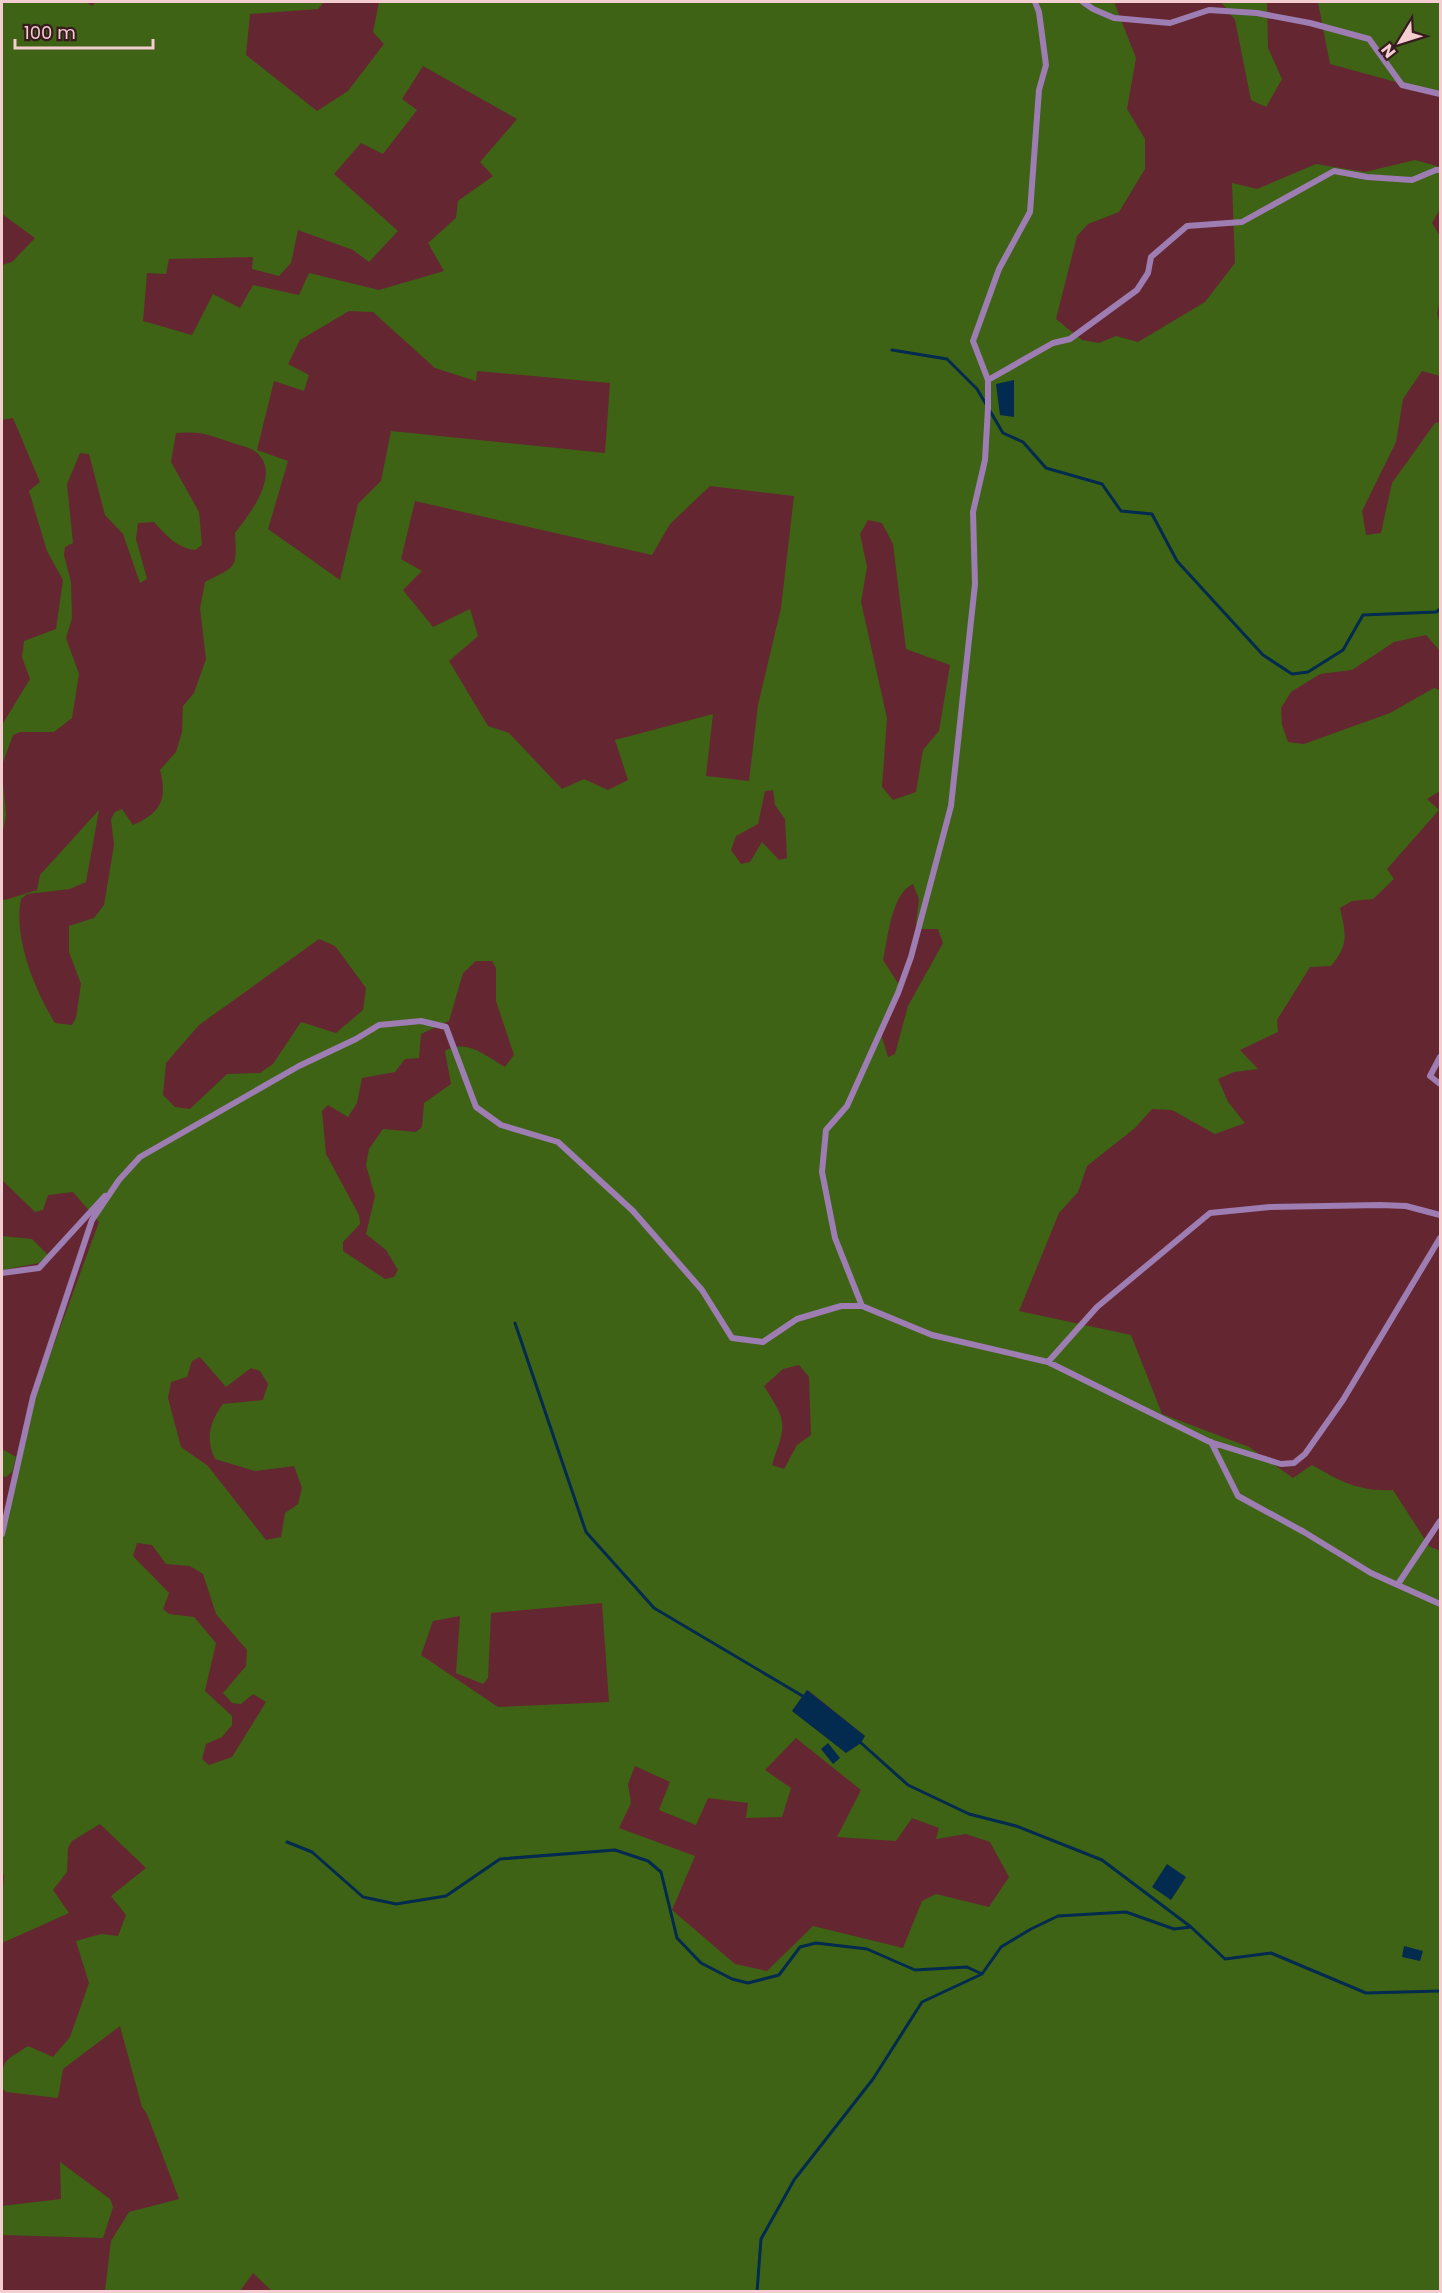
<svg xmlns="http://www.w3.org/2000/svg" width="1442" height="2293" font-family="Poppins,sans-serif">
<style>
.green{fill:#3e6315;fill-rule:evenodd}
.water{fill:#032a4f}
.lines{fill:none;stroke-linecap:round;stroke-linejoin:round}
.stream{stroke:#032a4f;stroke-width:3}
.street{stroke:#9d7db2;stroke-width:6}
</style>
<rect width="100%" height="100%" fill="#642731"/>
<!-- green -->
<path class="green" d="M2 2H86L92 6 96 2H324L318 9 250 14 246 55 317 111 348 91 384 44 373 32 379 2H1114L1136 58 1127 109 1145 139V169L1119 212 1088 224 1077 236 1056 319 1082 340 1099 343 1116 336 1138 342 1205 302 1235 263 1232 183 1257 189 1316 164 1365 172 1415 160 1440 167V209L1432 223 1440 236V302L1437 313 1440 324V376L1422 371 1403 399 1396 442 1362 511 1366 535 1381 533 1392 483 1435 423 1440 422V651L1426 635 1394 642 1352 670 1320 674 1291 692 1281 708 1282 725 1288 742 1304 744 1390 713 1434 688 1440 690V791L1427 799 1439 810 1387 869 1394 879 1373 899 1352 901 1340 908C1346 935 1349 944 1331 966L1310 967 1277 1020 1278 1032 1240 1050 1258 1069 1234 1072 1218 1079 1228 1102 1245 1123 1215 1134 1172 1110 1152 1109 1135 1128 1087 1166 1078 1192 1059 1213 1019 1311 1131 1335 1162 1414 1249 1447 1293 1478 1312 1465C1340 1481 1359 1492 1393 1490L1429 1546 1440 1551V2291L273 2292 253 2273 240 2291H105L111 2241 129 2212 179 2199 147 2114 142 2107 120 2026 63 2069 58 2098 6 2092 2 2088C2 2058 4 2062 28 2046L53 2057 70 2037 89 1983 76 1941 101 1934 118 1936 126 1915 111 1896 146 1868 100 1824 72 1841 68 1848 67 1872 53 1890 69 1913 2 1943V1902L4 1875 2 1874V1541L37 1391 99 1222 73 1192 48 1195 43 1210 35 1212 2 1180V899L5 900 37 890 40 875 99 810 86 882 70 889 27 894 21 899C13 937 35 991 55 1023L72 1025 76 1018 81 984 69 952V926L94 918 104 905 114 845 111 819 115 812 122 809 133 825C160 813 168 800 160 770L176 752 182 732 183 706 194 693 206 659 200 608 205 582C237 565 237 570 235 533 250 514 282 473 256 452 250 447 238 445 230 442 207 434 200 431 176 433L171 462 199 512 202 545 195 550C177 548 166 535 154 522L138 523 136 539 147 579 140 583 123 534 105 515 89 454 80 453 67 484 73 543 65 547 64 555 71 582 72 618 66 638 79 674 72 718 54 732H20L13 735 2 765V725L30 679 22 657 24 641 56 629 63 580 47 551 29 491 40 482 13 418 2 420V265L12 262 35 238 2 214ZM423 66 517 119 480 162 493 176 458 201 456 218 428 243 444 271 379 290 309 273 299 295 253 285 240 308 213 294 192 335 143 321 147 273 166 274 169 259 253 257 252 269 279 276 291 263 298 230 353 250 369 262 398 231 334 174 361 143 383 154 417 110 402 99ZM349 311 373 312 435 368 476 381 477 371 610 383 605 453 391 431 381 481 358 504 340 580 268 529 288 461 257 450 274 381 304 391 309 375 288 364 300 340ZM710 486 794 496 781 608 758 705 749 781 706 776 713 714 615 740 628 780 608 790 584 779 562 789 509 733 488 726 449 661 478 636 470 609 433 627 403 590 422 571 401 559 415 501 652 555 670 524ZM868 520 882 523 893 544 906 649 950 665 939 731 923 750 916 792 893 800 882 787 887 718 861 602 867 567 860 534ZM773 790 775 805 785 819 787 858 779 860 762 842 750 862 741 864 731 850 736 836 758 824 765 791ZM913 884 919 899 916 924 921 929H938L943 943 908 1006 895 1054 888 1057 881 1034 901 988 883 960C888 938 891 894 913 884ZM319 939 335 946 366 988 363 1010 336 1033 301 1022 273 1064 260 1073 227 1074 190 1109 175 1107 163 1095 166 1063 199 1025ZM476 961H492L496 968V1001L514 1055 505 1067C486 1056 466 1038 445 1051L451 1084 424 1103 422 1127 416 1132 383 1129 369 1149 366 1165 375 1196 366 1234 386 1250 398 1270 394 1277 385 1279 343 1251V1242L360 1224 359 1215 326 1154 322 1111 328 1105 348 1117 357 1103 362 1078 395 1072 405 1059 419 1058 421 1034 449 1021 463 973ZM200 1357 226 1387 251 1368 260 1371 268 1384 263 1400 223 1404C210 1421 205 1439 215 1459L255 1471 294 1466 302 1488 298 1504 285 1513 281 1537 266 1540 208 1466 181 1447 168 1398 171 1382 187 1377 192 1361ZM799 1365 809 1377 811 1435 797 1445 784 1469 772 1465C786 1423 788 1424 764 1386L783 1369ZM137 1543 152 1545 166 1564 190 1566 203 1574 216 1614 247 1650 246 1666 223 1693 232 1703 241 1704 253 1694 266 1702 232 1757 209 1765 202 1759 206 1744 222 1737 232 1725V1716L205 1691 216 1643 194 1617 169 1614 163 1609 169 1593 133 1556ZM602 1603 609 1702 498 1707 421 1655 433 1621 460 1616 456 1673 483 1684 488 1678 491 1613ZM807 1690H808L865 1736 792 1711ZM796 1738 861 1790 837 1837 896 1841 912 1818 939 1828 936 1839 966 1834 990 1842 1009 1877 989 1907 936 1894 922 1901 903 1948 813 1926 767 1971 735 1964 672 1910 695 1856 619 1828 631 1803 628 1784 635 1766 670 1782 659 1810 696 1825 708 1798 748 1803 746 1818 782 1817 791 1788 765 1770Z
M1221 2H1267L1268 48 1282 79 1266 107 1251 100 1235 20Z
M1318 2H1440V94L1330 64Z
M2 771 6 815 2 836Z
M2 1236 32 1239 48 1255 39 1263 2 1270Z
M2 1449 16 1457 12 1472 6 1477 2 1476Z
M60 2162 110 2199 113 2207 103 2238 2 2235V2206L61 2199Z"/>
<!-- water -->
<path class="water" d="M1014 380V417L1000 415 996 384Z
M807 1690 865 1736 861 1743 846 1753 792 1711Z
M828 1743 840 1758 833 1764 821 1749Z
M1167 1864 1186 1877 1171 1900 1152 1887Z
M1404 1946 1423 1951 1420 1961 1402 1957Z"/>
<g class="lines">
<!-- stream -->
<path class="stream" d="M892 350 947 359 977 389 1003 433 1023 442 1046 468 1102 484 1121 511 1152 514 1177 561 1263 655 1292 674 1308 672 1343 650 1363 615 1436 612 1440 609
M515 1323 586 1532 654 1608 806 1698
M860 1742 908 1785 969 1814 1016 1826 1102 1860 1191 1927 1225 1959 1271 1953 1366 1993 1440 1991
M287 1842 312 1852 363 1897 396 1904 446 1896 500 1859 615 1850 648 1861 661 1872 677 1938 701 1963 732 1979 748 1983 779 1975 800 1947 816 1943 867 1949 915 1970 967 1967 982 1974
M757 2292 761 2239 794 2180 873 2079 922 2002 982 1974 1001 1947 1031 1929 1058 1916 1126 1912 1174 1929 1191 1927"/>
<!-- street -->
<path class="street" d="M1083 2 1093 9 1114 18 1170 23 1209 10 1257 13 1310 23 1369 39 1402 85 1440 94
M988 380 1053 343 1070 339 1137 290 1148 273 1151 257 1187 226 1242 222 1334 171 1367 177 1412 180 1436 170H1440
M1440 1057 1430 1076 1440 1084
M2 1273 39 1268 105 1196
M862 1306 835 1238 822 1172 826 1130 847 1106 898 993 911 957 951 806 975 584 973 512 985 460 988 408V380L973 341 999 269 1030 212 1039 90 1046 65 1039 12 1035 2
M1048 1362 1097 1307 1210 1213 1270 1207 1380 1205 1406 1206 1440 1215
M1211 1442 1238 1496 1304 1532 1371 1573 1440 1604
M2 1534 33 1397 92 1220 119 1180 140 1157 299 1066 356 1039 379 1025 421 1021 446 1027 476 1107 501 1125 558 1142 633 1211 702 1290 732 1338 763 1342 797 1319 841 1306H862L932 1335 1048 1362 1210 1442 1281 1464 1294 1463 1305 1454 1343 1400 1440 1238
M1398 1584 1440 1521"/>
</g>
<!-- border -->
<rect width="1442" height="2293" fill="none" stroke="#f4cdd0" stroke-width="6"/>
<!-- north arrow -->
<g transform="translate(1400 42) rotate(232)" stroke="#371b1f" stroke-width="4.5" paint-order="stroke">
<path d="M0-4.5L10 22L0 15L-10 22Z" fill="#f4cdd0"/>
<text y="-9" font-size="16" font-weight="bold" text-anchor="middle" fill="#f4cdd0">N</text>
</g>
<!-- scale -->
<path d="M15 39v9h138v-9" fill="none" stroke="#f4cdd0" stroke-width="3"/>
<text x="24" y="39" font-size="18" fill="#f4cdd0" stroke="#371b1f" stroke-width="4.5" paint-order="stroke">100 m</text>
</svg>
